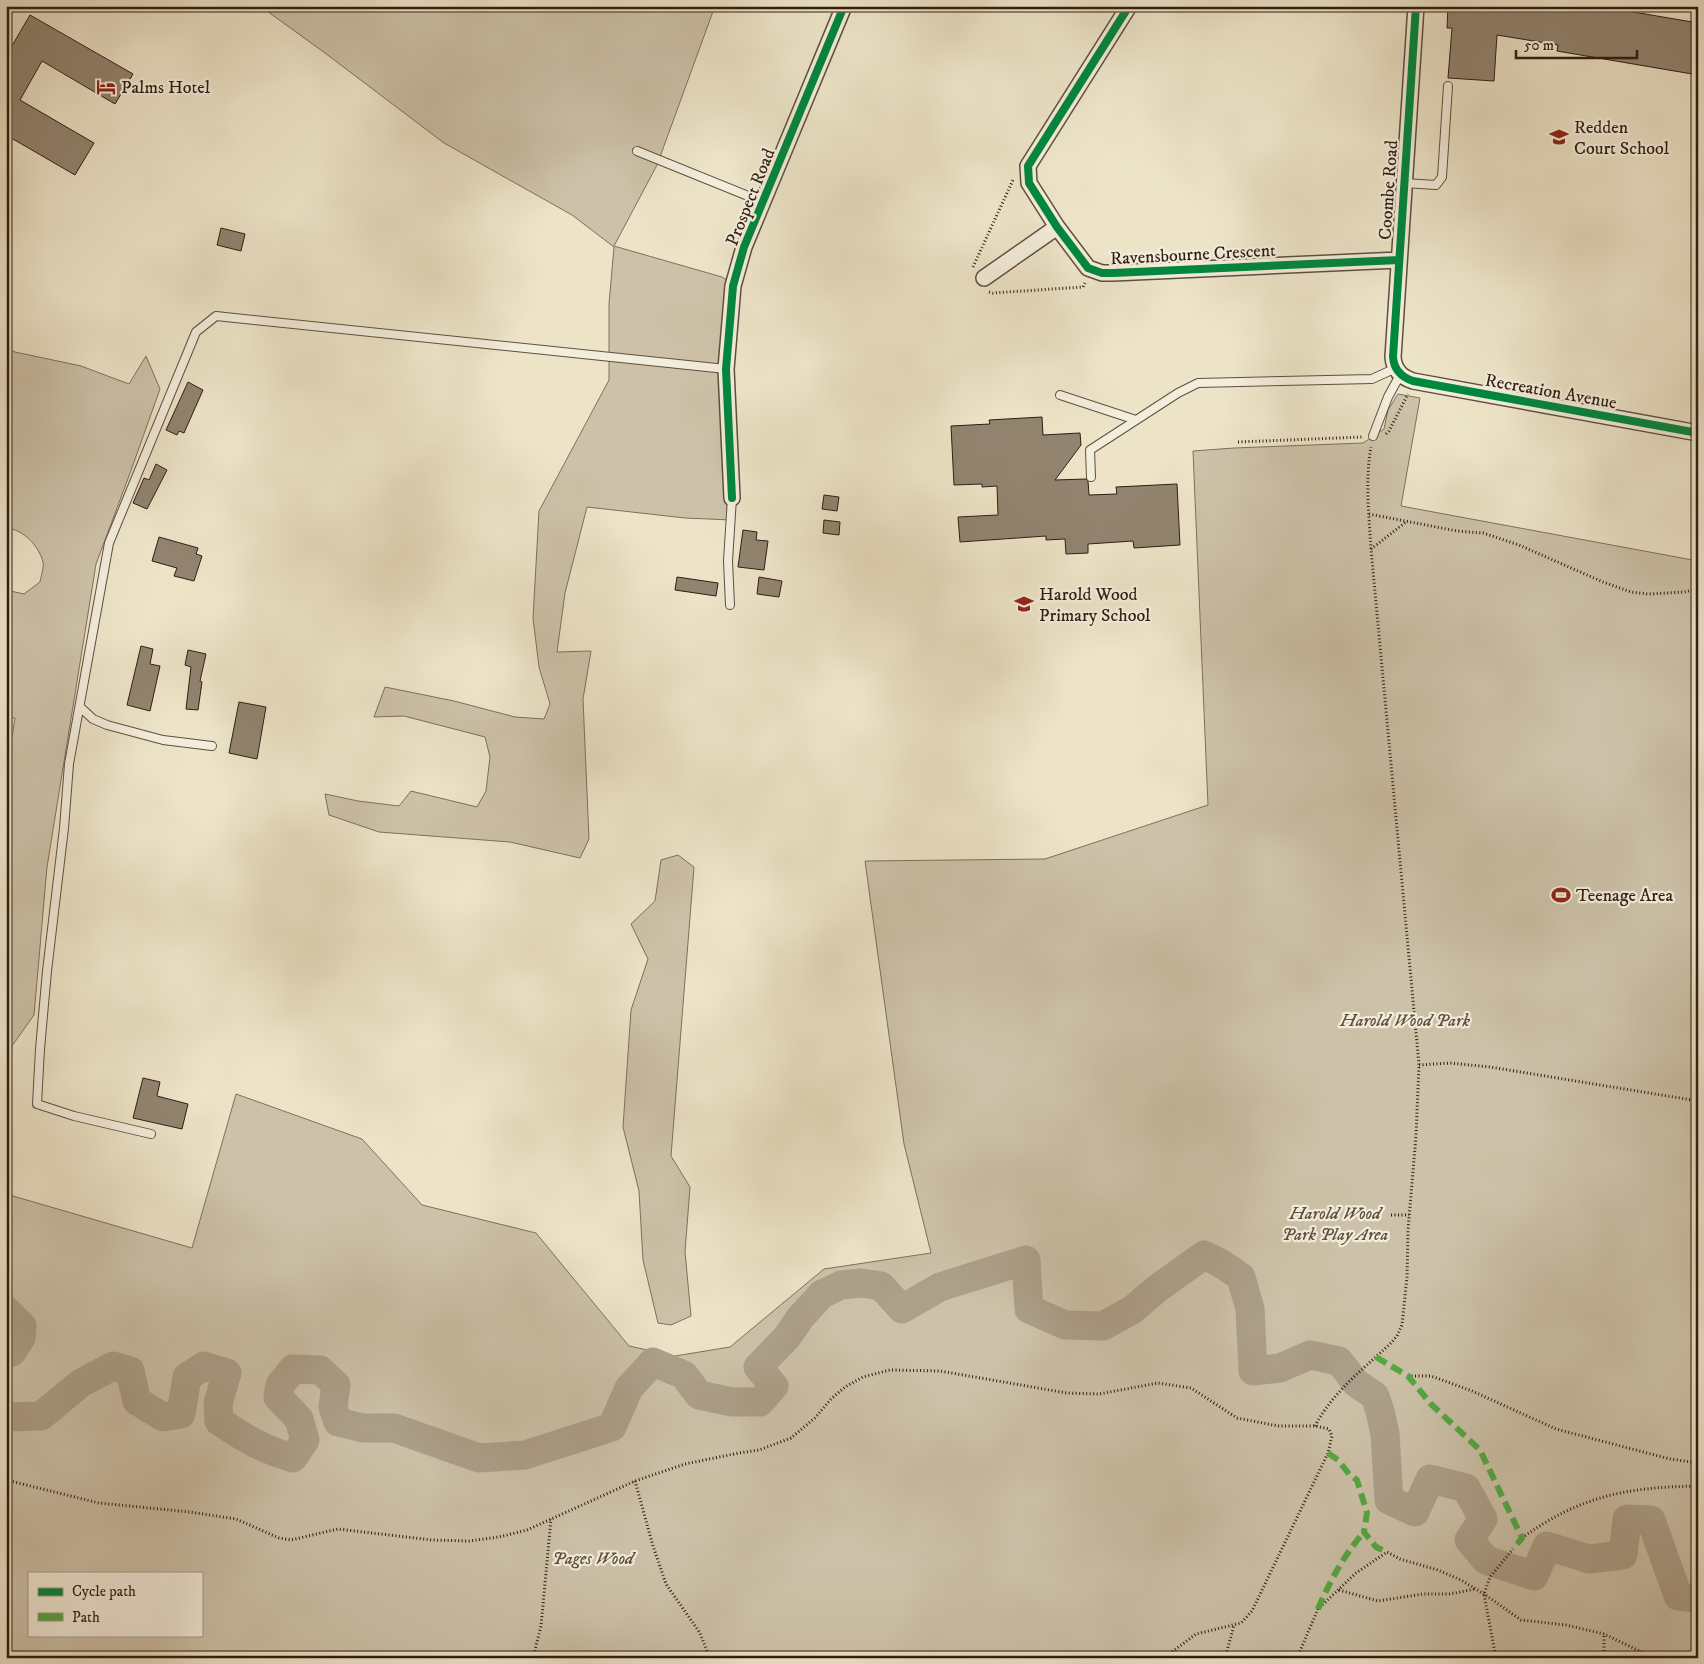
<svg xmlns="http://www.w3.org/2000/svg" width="1704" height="1664" font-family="'IM FELL DW Pica',serif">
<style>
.green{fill:#cdc2a9;stroke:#7e705d;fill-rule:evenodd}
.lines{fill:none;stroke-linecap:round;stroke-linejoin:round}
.river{stroke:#ada08a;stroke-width:29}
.building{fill:#928470;stroke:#301d11}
.lane-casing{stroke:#5f4f3f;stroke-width:10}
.street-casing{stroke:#5f4f3f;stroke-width:18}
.path{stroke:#301d11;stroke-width:3;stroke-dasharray:1 2.5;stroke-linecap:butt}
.lane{stroke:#f3eddb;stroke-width:8}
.street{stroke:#f3eddb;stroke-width:15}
.quiet{stroke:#54a942;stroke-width:6;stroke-dasharray:12 6;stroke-linecap:butt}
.cycleway-casing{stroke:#f3eddb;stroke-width:11}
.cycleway{stroke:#00873e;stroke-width:8}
.labels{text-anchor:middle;stroke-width:4.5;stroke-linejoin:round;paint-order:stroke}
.poi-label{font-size:18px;fill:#301d11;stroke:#f3eddb;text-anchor:start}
.street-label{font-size:18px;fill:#301d11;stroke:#f3eddb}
.park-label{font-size:18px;font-style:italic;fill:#5f4f3f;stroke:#f3eddb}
</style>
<rect width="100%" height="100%" fill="#ede4c8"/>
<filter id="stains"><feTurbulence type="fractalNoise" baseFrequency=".004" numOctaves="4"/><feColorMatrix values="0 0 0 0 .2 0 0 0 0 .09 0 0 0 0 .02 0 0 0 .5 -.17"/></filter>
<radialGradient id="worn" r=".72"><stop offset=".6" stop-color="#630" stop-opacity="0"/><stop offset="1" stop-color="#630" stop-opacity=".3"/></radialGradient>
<!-- green -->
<path class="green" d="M260 6H715L657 165 614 246 722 277 734 284 731 520 685 518 587 507 565 593 557 652 591 651 583 699 589 839 580 858 510 842 379 832 329 815 325 794 358 801 399 806 411 791 477 807 486 791 490 757 485 737 404 716 374 717 385 687 454 701 515 717 544 719 550 704 539 667 533 618 539 511 609 380V304L614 247 572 215 444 143 325 53Z
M6 347 15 352 81 366 129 384 146 356 160 389 129 476 96 564 47 867 34 1015 12 1046 6 1098V775L15 718H6V590L24 594 40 582C41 576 44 568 43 562 39 546 23 529 6 528Z
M1398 394 1420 398 1401 506 1698 561V1658H6V1194L192 1248 236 1094 362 1139 422 1205 536 1233 629 1346 675 1356 730 1347 824 1269 931 1253 904 1144 865 861 1045 859 1208 805 1193 451 1234 448 1363 443 1384 429 1388 410ZM29 1573H201V1635H29Z
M678 855 694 867 671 1156 690 1187 685 1252 691 1316 671 1325 658 1323 643 1260 639 1191 623 1127 631 1010 648 959 631 924 655 901 661 860Z"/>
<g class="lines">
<!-- river -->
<path class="river" d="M6 1310 22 1326 21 1338 12 1352 6 1349
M6 1417 41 1416 81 1383 113 1366 130 1371 137 1401 163 1417 181 1414 187 1377 204 1366 227 1373 218 1403 219 1421C244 1438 264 1450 293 1458L305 1440 299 1419 278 1397 280 1385 293 1369 320 1370 336 1385 333 1407 338 1422 363 1428H394L479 1458 525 1455 612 1427 629 1388 653 1362 684 1375 699 1395 732 1402H760L774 1386 758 1367 787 1337 800 1318 822 1294 841 1285 861 1283 881 1286 902 1309 940 1287 1026 1260 1029 1309 1065 1325 1103 1326 1132 1310 1158 1288 1204 1255 1222 1264 1241 1277 1250 1309 1253 1371 1280 1368 1310 1355 1339 1361 1356 1383 1375 1396 1380 1411 1385 1434 1389 1500 1415 1512 1430 1479 1466 1488 1483 1519 1469 1540 1486 1560 1534 1576 1547 1546 1589 1559 1623 1555 1627 1519 1651 1520 1678 1596 1698 1599"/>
</g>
<!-- building -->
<path class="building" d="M1448 6H1616V9L1698 23V75L1557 51 1558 45 1497 35 1494 81 1448 78 1452 28H1447Z
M30 15 133 74 115 104 42 61 20 100 94 143 75 175 6 135V56Z
M221 228 245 234 241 251 217 245Z
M188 382 203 390 184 433 179 431 177 435 166 430Z
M1042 417 1043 435 1080 433 1081 445 1055 480 1086 479 1088 481 1089 495 1117 494 1116 487 1177 484 1180 545 1134 548 1133 541 1088 544V553L1066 554 1065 539 1046 540V536L960 542 958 517 998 515 997 486 982 487V484L954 485 951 426 990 424 989 420Z
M156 464 167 470 147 509 133 503 144 478 149 480Z
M824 495 839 497 837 511 822 509Z
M824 520 840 522 839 535 823 533Z
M743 530 757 532 756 540 768 541 764 570 738 567Z
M159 537 198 548 196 554 202 556 194 581 174 576 177 568 152 561Z
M677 577 718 583 716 596 675 590Z
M759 577 782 581 779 597 757 594Z
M141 646 153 649 150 664 160 666 150 711 127 705Z
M188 650 206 654 200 681 202 682 198 710 186 709 191 667 185 665Z
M239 702 266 707 257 759 229 753Z
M143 1078 160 1082 157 1096 188 1104 182 1129 133 1118Z"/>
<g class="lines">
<!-- lane casing -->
<g class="lane-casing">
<path id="lane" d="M1425 6 1434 7
M637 151 763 202
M1404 183 1436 185 1442 177 1448 86
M1060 395 1136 420
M1373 436 1388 397 1400 375
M1091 477 1090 450 1178 393 1198 383 1372 379 1396 368
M730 605 728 561 732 498
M80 707 93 719 107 725 163 740 212 746
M151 1134 74 1116 37 1104 40 1049 47 971 64 828 69 764 109 543 196 332 216 316 726 369"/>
</g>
<!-- street casing -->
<g class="street-casing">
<path id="street" d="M1129 6 1028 166 1029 183 1057 227 1088 268 1102 273H1113L1399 260
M1416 6 1393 357C1394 370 1401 377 1413 381L1698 433
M984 278 1057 227
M732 498 726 369 733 286 744 247 844 6"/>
</g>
<!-- path -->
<path class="path" d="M973 267 1013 180
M989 292 993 293 1083 287 1085 283
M1386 434 1389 431 1408 394
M1238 442 1363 437
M1369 514 1457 531 1483 533 1519 545 1603 582 1631 592 1648 594 1684 592 1698 589
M1371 549 1406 522
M1419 1065 1450 1063 1490 1067 1698 1101
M1391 1215H1409
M1408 1376H1431L1472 1391 1556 1429 1670 1459 1698 1463
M1315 1426C1333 1392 1362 1370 1390 1344L1397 1336 1402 1325 1407 1277 1408 1230 1416 1136 1419 1065 1371 549C1369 516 1365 480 1371 447
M6 1480 99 1503 190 1512 236 1519 279 1538 291 1540 338 1529 432 1540 469 1541 499 1537 527 1530 635 1481 685 1464 739 1453 759 1450 791 1438 815 1418 831 1399 845 1387 863 1377 890 1370 940 1371 1067 1393 1099 1394 1158 1383 1191 1388 1237 1418 1278 1426H1315L1329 1429 1332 1436 1328 1453 1252 1611 1241 1623 1196 1634 1172 1652 1170 1658
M635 1481 653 1546 666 1584 700 1633 710 1658
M1522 1538C1580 1496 1627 1487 1698 1486
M1339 1590 1378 1601 1423 1594H1450L1475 1589
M1173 1652 1180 1658
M533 1658 541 1626 551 1519
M1225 1658 1234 1625
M1297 1658 1318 1609 1356 1573 1387 1552 1400 1559 1438 1570 1461 1580 1484 1594 1521 1620 1566 1625 1604 1634 1646 1654 1645 1658
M1496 1658 1484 1594 1490 1577 1513 1549
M1604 1658V1634"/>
<!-- lane -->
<use href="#lane" class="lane"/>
<!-- street -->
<use href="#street" class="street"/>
<!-- quiet -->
<path class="quiet" d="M1376 1357 1408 1376 1431 1404 1480 1450 1522 1538 1513 1549
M1328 1453 1338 1460 1349 1474 1357 1480 1367 1513 1364 1532 1376 1547 1387 1552
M1318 1609C1330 1581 1344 1555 1364 1532"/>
<!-- cycleway casing -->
<g class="cycleway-casing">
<path id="cycleway" d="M1129 6 1028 166 1029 183 1057 227 1088 268 1102 273H1113L1399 260
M1416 6 1393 357C1394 370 1401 377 1413 381L1698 433
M732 498 726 369 733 286 744 247 844 6"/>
</g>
<!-- cycleway -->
<use href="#cycleway" class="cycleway"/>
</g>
<!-- icons -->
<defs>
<g id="hotel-bare" transform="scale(1.5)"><path d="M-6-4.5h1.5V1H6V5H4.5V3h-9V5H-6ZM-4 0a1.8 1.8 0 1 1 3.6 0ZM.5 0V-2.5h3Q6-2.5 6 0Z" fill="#8f2418" stroke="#f3eddb" stroke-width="2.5" paint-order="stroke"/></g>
<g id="school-bare" transform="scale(1.5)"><path d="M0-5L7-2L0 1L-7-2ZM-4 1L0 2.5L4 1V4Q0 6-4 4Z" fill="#8f2418" stroke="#f3eddb" stroke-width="2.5" paint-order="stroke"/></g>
<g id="stadium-bare" transform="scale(1.5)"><path d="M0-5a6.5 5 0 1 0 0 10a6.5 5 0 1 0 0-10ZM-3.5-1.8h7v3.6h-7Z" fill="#8f2418" stroke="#f3eddb" stroke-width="2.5" paint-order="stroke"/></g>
</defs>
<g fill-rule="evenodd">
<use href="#hotel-bare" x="106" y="87"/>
<use href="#school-bare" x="1559" y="137"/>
<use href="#school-bare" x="1024" y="604"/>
<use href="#stadium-bare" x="1561" y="895"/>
</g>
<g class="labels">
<!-- poi labels -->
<g class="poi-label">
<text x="121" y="93">Palms Hotel</text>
<text x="1574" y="133">Redden<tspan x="1574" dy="21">Court School</tspan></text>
<text x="1039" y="600">Harold Wood<tspan x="1039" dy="21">Primary School</tspan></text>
<text x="1576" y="901">Teenage Area</text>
</g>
<!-- street labels -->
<g class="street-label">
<text transform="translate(1388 190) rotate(-86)" y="6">Coombe Road</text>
<text transform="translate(750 197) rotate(-68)" y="6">Prospect Road</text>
<text transform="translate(1193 254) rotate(-3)" y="6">Ravensbourne Crescent</text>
<text transform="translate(1551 391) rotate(10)" y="6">Recreation Avenue</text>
</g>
<!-- park labels -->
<g class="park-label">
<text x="1405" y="1026">Harold Wood Park</text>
<text x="1335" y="1219">Harold Wood<tspan x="1335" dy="21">Park Play Area</tspan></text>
<text x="593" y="1564">Pages Wood</text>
</g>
</g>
<!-- margin -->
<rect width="1704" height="1664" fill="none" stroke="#ede4c8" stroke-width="25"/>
<rect x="8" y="8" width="1689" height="1649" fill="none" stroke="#301d11" stroke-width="2.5"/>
<rect x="12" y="12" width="1679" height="1639" fill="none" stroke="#301d11"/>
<!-- legend -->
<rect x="28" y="1572" width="175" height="65" fill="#f3eddb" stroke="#a59a8a"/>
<rect x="38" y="1588" width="25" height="8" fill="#00873e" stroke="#a59a8a"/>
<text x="72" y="1596" font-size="15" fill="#301d11">Cycle path</text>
<rect x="38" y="1613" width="25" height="8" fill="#54a942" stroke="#a59a8a"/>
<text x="72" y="1622" font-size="15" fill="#301d11">Path</text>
<!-- scale -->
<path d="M1516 50v8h121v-8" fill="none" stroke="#301d11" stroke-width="2.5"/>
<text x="1524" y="50" font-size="15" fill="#301d11" stroke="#f3eddb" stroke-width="4" paint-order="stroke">50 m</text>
<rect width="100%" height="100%" filter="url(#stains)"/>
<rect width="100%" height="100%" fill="url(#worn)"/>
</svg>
